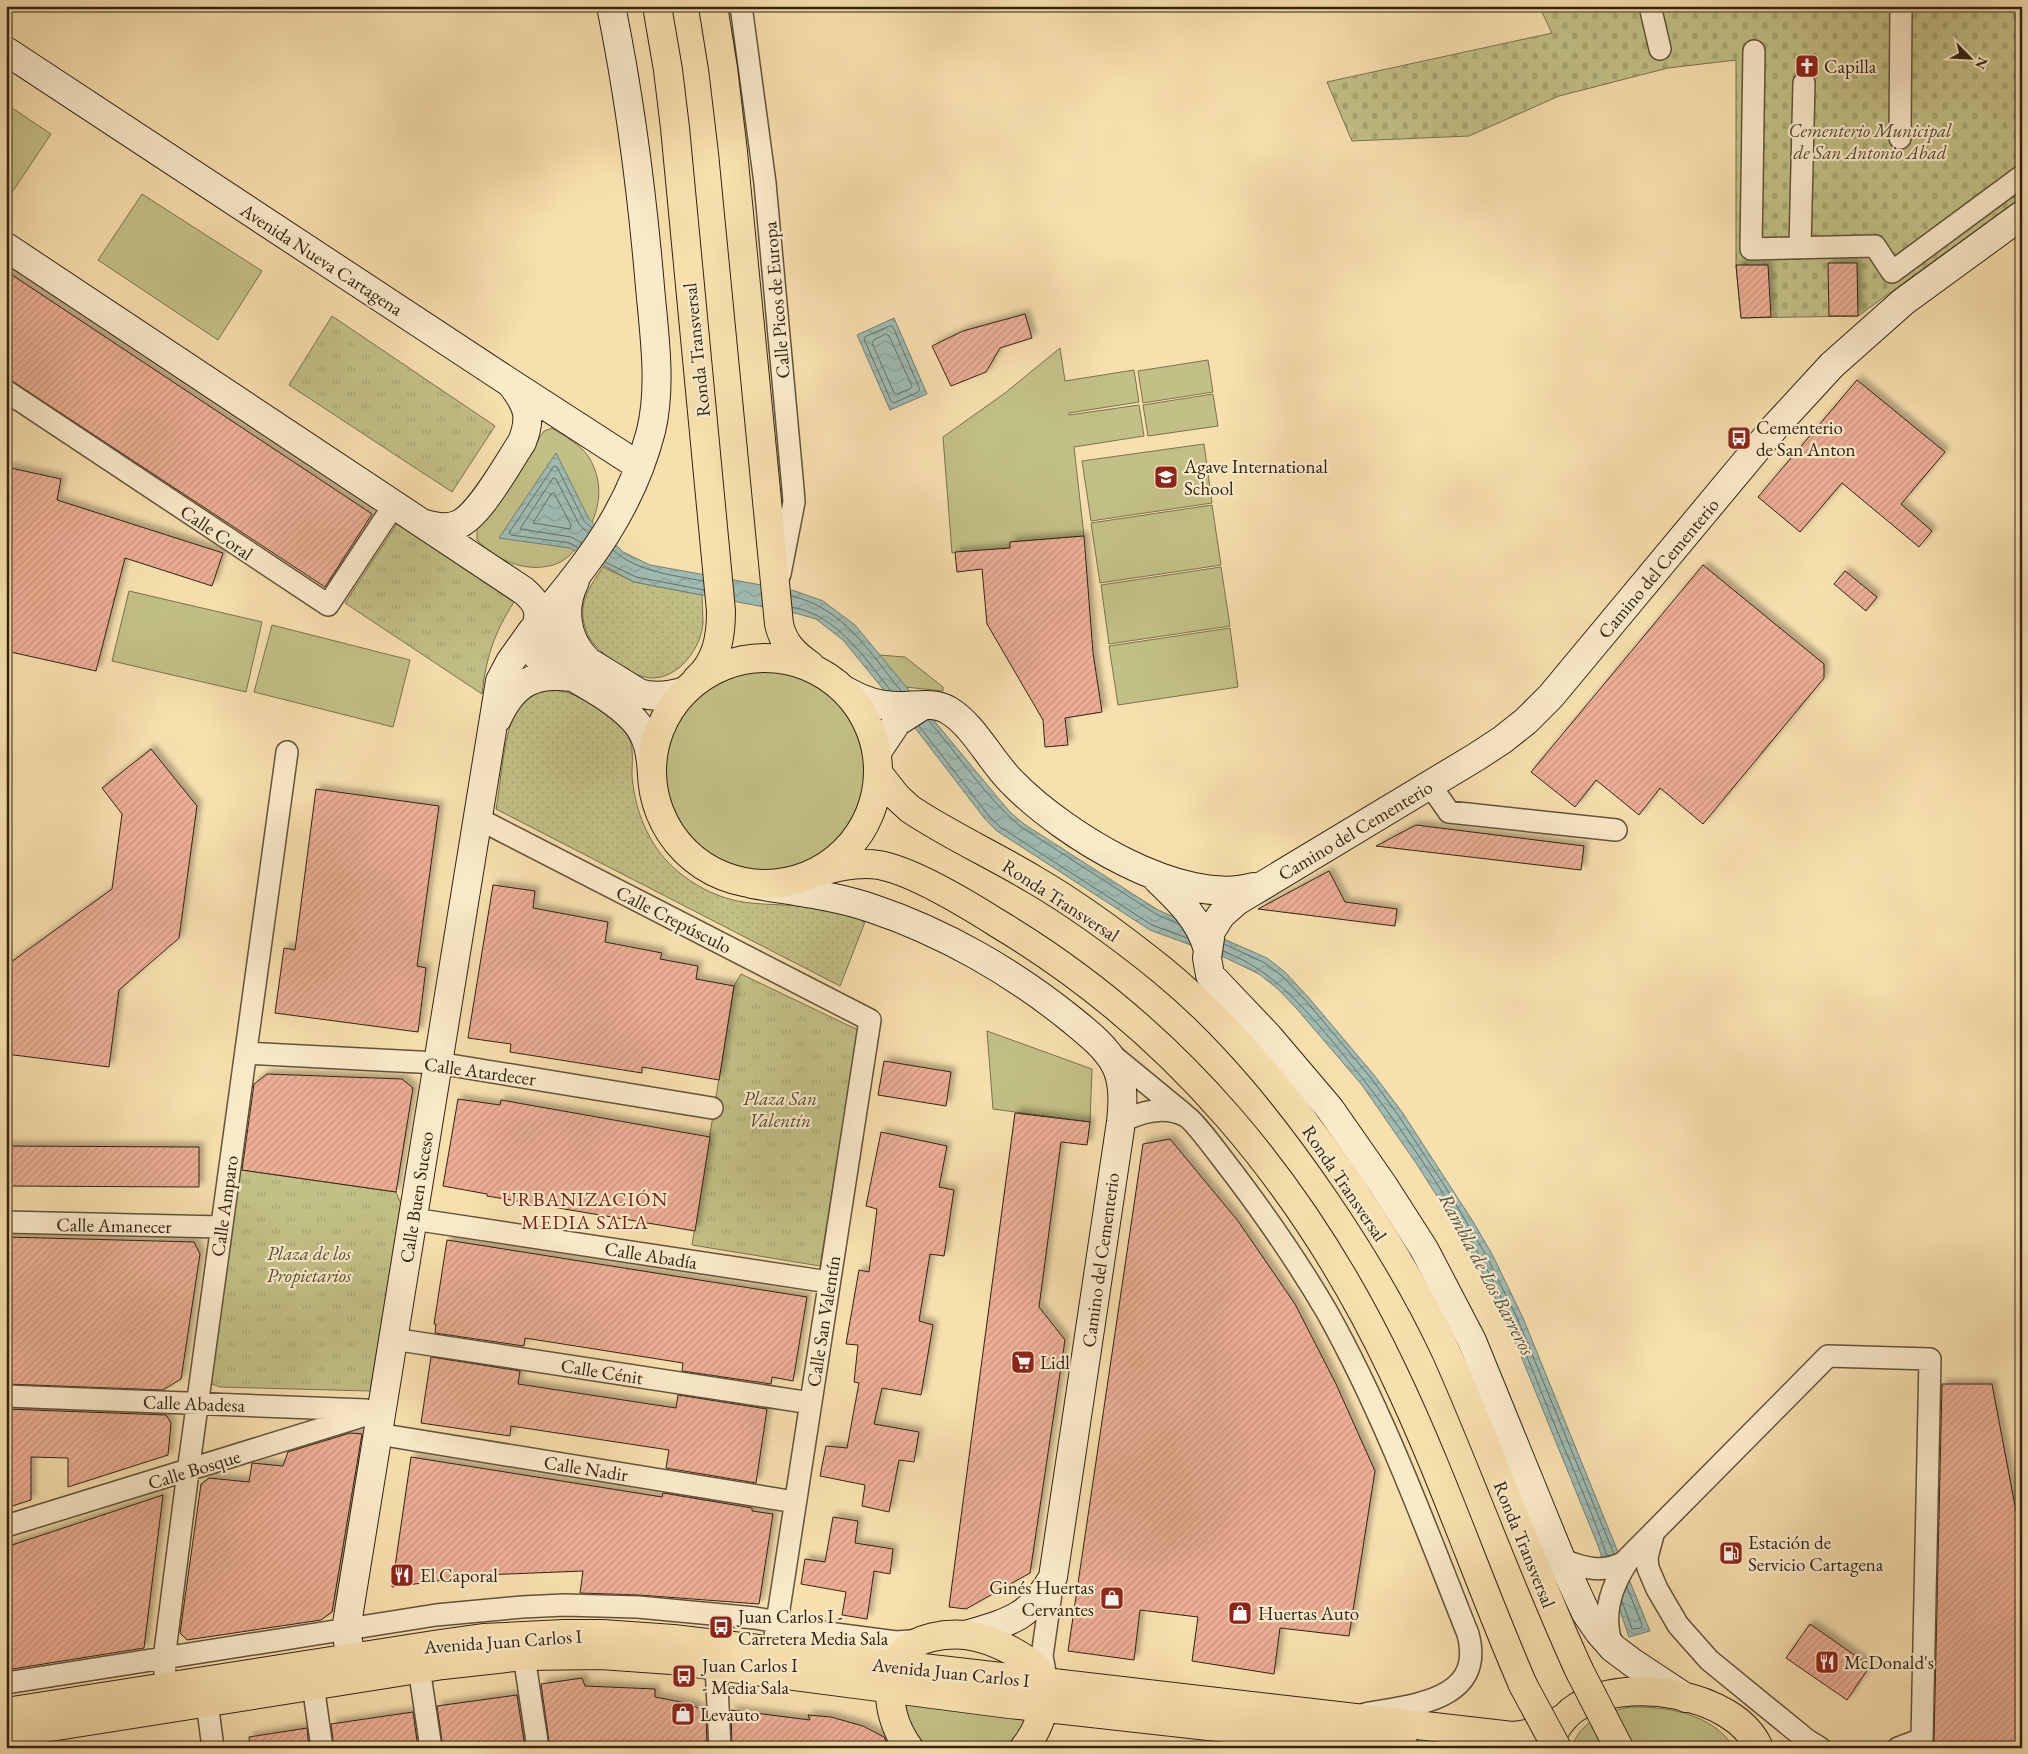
<svg xmlns="http://www.w3.org/2000/svg" width="2028" height="1754" font-family="'EB Garamond',serif">
<style>
.grass{fill:url(#grass-dots);stroke:#7a724c}
.cemetery{fill:url(#cemetery-stones);stroke:#7a724c}
.park{fill:url(#park-tufts);stroke:#7a724c}
.garden{fill:#c2c086;stroke:#7a724c}
.water{fill:url(#water-waves);stroke:#737e72}
.lines{fill:none;stroke-linecap:round;stroke-linejoin:round}
.shore{stroke:#686f62;stroke-width:1}
.building{fill:url(#building-hatch);stroke:#322313;filter:url(#shadow)}
.street-casing{stroke:#63523a;stroke-width:24}
.secondary-casing{stroke:#322313;stroke-width:30}
.primary-casing{stroke:#322313;stroke-width:30}
.highway-casing{stroke:#322313;stroke-width:30}
.street{stroke:#faeaca;stroke-width:21}
.secondary{stroke:#faeaca;stroke-width:28}
.primary{stroke:#f7dfae;stroke-width:28}
.highway{stroke:#f7dfae;stroke-width:28}
.highway-bridge-casing{stroke:#322313;stroke-width:30;stroke-linecap:butt}
.highway-bridge{stroke:#f7dfae;stroke-width:28}
.labels{text-anchor:middle;stroke-width:4.5;stroke-linejoin:round;paint-order:stroke}
.poi-label{font-size:19px;fill:#322313;stroke:#faeaca;text-anchor:start}
.park-label{font-size:19px;font-style:italic;fill:#564a30;stroke:#faeaca}
.street-label{font-size:19px;fill:#322313;stroke:#faeaca}
.neighbourhood-label{font-size:20px;letter-spacing:1px;fill:#7a1f14;stroke:#faeaca}
.water-label{font-size:20px;font-style:italic;fill:#535143;stroke:#faeaca}
</style>
<defs>
<pattern id="grass-dots" width="8" height="8" patternUnits="userSpaceOnUse" patternTransform="scale(1.25)"><rect width="8" height="8" fill="#c2c086"/><path d="M2 2h.1M6 6h.1" fill="none" stroke="#a7a573" stroke-width="1.8" stroke-linecap="round"/></pattern>
<pattern id="cemetery-stones" width="16" height="16" patternUnits="userSpaceOnUse" patternTransform="scale(1.25)"><rect width="16" height="16" fill="#c2c086"/><path d="M2 7V4a2 2 0 0 1 4 0v3zM10 15v-3a2 2 0 0 1 4 0v3z" fill="#a7a573"/></pattern>
<pattern id="park-tufts" width="24" height="20" patternUnits="userSpaceOnUse" patternTransform="scale(1.25)"><rect width="24" height="20" fill="#c2c086"/><path d="M3 7l-1-3M5 7V3M7 7l1-3M15 17l-1-3M17 17v-4M19 17l1-3" fill="none" stroke="#a7a573"/></pattern>
<pattern id="water-waves" width="16" height="10" patternUnits="userSpaceOnUse" patternTransform="scale(1.25)"><rect width="16" height="10" fill="#9fbbb2"/><path d="M0 5q4-4 8 0t8 0" fill="none" stroke="#89a098"/></pattern>
<pattern id="building-hatch" width="6" height="6" patternUnits="userSpaceOnUse" patternTransform="scale(1.25)"><rect width="6" height="6" fill="#ecae94"/><path d="M-1 1l2-2M0 6l6-6M5 7l2-2" fill="none" stroke="#cb957f"/></pattern>
<filter id="shadow"><feDropShadow dx="4.5" dy="-4.5" stdDeviation="2.5" flood-color="#0004"/></filter>
</defs>
<rect width="100%" height="100%" fill="#f7dfae"/>
<filter id="stains"><feTurbulence type="fractalNoise" baseFrequency=".004" numOctaves="4"/><feColorMatrix values="0 0 0 0 .2 0 0 0 0 .09 0 0 0 0 .02 0 0 0 .5 -.17"/></filter>
<radialGradient id="worn" r=".72"><stop offset=".6" stop-color="#630" stop-opacity="0"/><stop offset="1" stop-color="#630" stop-opacity=".3"/></radialGradient>
<!-- grass -->
<path class="grass" d="M603 567 634 582 702 595C702 604 703 613 703 622 702 647 679 679 651 678 631 677 598 653 589 637 584 628 582 616 583 607 585 592 595 579 603 567Z
M546 690C562 689 577 695 590 703 604 711 621 721 629 738 634 749 632 762 632 775 634 805 645 836 665 859 687 883 718 900 751 903 789 907 831 902 865 922L840 986 496 809C501 783 504 726 519 706 525 698 537 693 546 690Z"/>
<!-- cemetery -->
<path class="cemetery" d="M1539 6H2022V197L1858 316 1741 318 1736 265V60L1668 68 1559 96 1469 136 1352 141 1327 82 1552 33Z"/>
<!-- park -->
<path class="park" d="M332 316 495 426 452 492 289 385Z
M397 524 514 602C494 633 486 658 482 694L345 603Z
M741 974 858 1030 820 1266 692 1245 734 986Z
M241 1170 396 1192 401 1204 370 1391 220 1387 209 1383 238 1180Z"/>
<!-- garden -->
<path class="garden" d="M6 104 51 134 7 200H6Z
M142 194 262 271 218 340 98 260Z
M1060 348 1065 381 1134 370 1139 402 1069 413V415L1139 405 1144 436 1074 447 1084 536 1010 542V548L952 553 943 437 1005 393Z
M1208 360 1213 392 1143 403 1138 371Z
M1213 394 1218 426 1148 436 1143 405Z
M552 428C564 436 580 444 588 456 607 485 599 518 579 544 573 553 564 562 553 565 525 573 496 560 477 540V529L544 431Z
M1204 444 1212 503 1091 521 1082 461Z
M1212 505 1221 565 1100 583 1091 523Z
M1221 567 1230 626 1109 644 1101 585Z
M129 591 262 622 246 692 112 661Z
M272 625 410 660 393 727 254 692Z
M1230 628 1238 687 1118 705 1109 646Z
M879 655 905 657 943 687V691L905 687Z
M652 772a113 113 0 1 1 226 0a113 113 0 1 1-226 0Z
M987 1031 1092 1069 1090 1122 993 1109Z
M890 1700 1044 1708 1024 1748H909Z
M1630 1707C1666 1706 1714 1714 1734 1748H1571C1581 1721 1604 1712 1630 1707Z"/>
<!-- water -->
<path class="water" d="M894 318 927 394 890 410 857 335Z
M556 453 589 519 623 552 650 565 795 591 823 601 855 625 998 798 1011 813 1024 824 1158 910 1267 958 1285 972 1309 998 1374 1075 1402 1112 1472 1220 1492 1254 1523 1318 1650 1631 1629 1637 1597 1543 1508 1324 1477 1262 1458 1229 1416 1163 1362 1085 1297 1009 1278 989 1259 974 1226 958 1150 930 997 831 985 819 919 733 843 640 816 619 795 613 634 582 570 548 499 538Z"/>
<g class="lines">
<!-- shore -->
<path class="shore" d="M890 326 893 327 920 390 918 392 894 403 891 401 864 339 865 337Z
M886 334 889 336 912 386 910 389 897 394 894 393 872 343 874 340Z
M554 493 571 525 570 529 533 523 551 494Z
M582 543 571 537 520 529 553 478 556 479 579 524 588 533
M578 548 570 543 511 535 509 533 554 466 557 467 584 521 592 528
M613 550C637 572 673 575 703 581
M605 562 636 577 704 590
M791 596C843 607 870 653 901 691
M792 607C837 615 864 657 891 691
M928 720C959 755 985 797 1021 827L1156 914 1178 924
M919 726 989 816 1000 827 1152 925 1187 938
M1224 944 1265 963 1282 976 1306 1001 1371 1078 1398 1115 1448 1191 1487 1257 1518 1320 1614 1554
M1223 951C1274 970 1308 1012 1342 1053 1395 1117 1442 1187 1482 1260 1512 1315 1534 1375 1558 1433 1575 1474 1593 1514 1607 1556
M1622 1601 1632 1629 1641 1628 1642 1625 1627 1587"/>
</g>
<!-- building -->
<path class="building" d="M1828 263H1857L1858 316H1829Z
M1736 265H1768L1771 317 1741 318Z
M6 271 372 514 325 587 6 377Z
M1025 314 1032 338 1000 348 986 372 951 386 932 346 963 331Z
M1857 380 1945 452 1901 504 1932 531 1919 547 1842 483 1800 532 1758 497Z
M6 467 61 479 57 500 223 553 212 586 125 558 96 671 6 651Z
M1084 536 1093 653 1102 712 1065 718 1068 745 1045 747 1043 720 987 624 982 569 957 572 955 552 1010 548V542Z
M1703 565 1824 664V678L1703 824 1660 788 1639 815 1596 780 1575 807 1531 772Z
M1845 571 1877 597 1866 611 1834 584Z
M151 749 197 806 179 938 119 990 109 1067 6 1054V997L11 962 112 889 122 814 102 788Z
M316 789 439 806 417 966 426 968 418 1032 275 1013 284 948 295 950Z
M1416 825 1584 846 1581 870 1376 846Z
M1329 871 1345 902 1397 909 1395 926 1258 909Z
M493 885 535 891 533 908 608 922 605 942 662 953 660 959 698 966 696 979 734 986 719 1080 642 1067V1073L510 1052 511 1044 468 1038Z
M884 1061 951 1072 946 1106 878 1095Z
M267 1074 402 1079 413 1088 396 1192 242 1170 254 1084Z
M458 1099 500 1105 501 1100 710 1137 695 1231 487 1196V1194L443 1186Z
M1015 1113 1090 1122 1087 1145 1061 1142 1039 1307 1065 1340 1030 1573 966 1609 949 1607Z
M881 1132 947 1146 939 1187 954 1190 944 1256 930 1254 919 1321 933 1325 921 1395 882 1388 874 1424 919 1432 914 1462 899 1460 889 1512 862 1506 865 1485 820 1476 826 1446 847 1448 859 1383 854 1382 858 1345 846 1344 859 1270 869 1272 877 1209 866 1206Z
M1170 1139 1238 1221 1295 1304 1336 1384 1375 1471 1349 1636 1280 1628 1274 1674 1192 1661 1198 1617 1140 1610 1134 1660 1068 1651 1143 1144Z
M6 1146 199 1147V1187L6 1186Z
M6 1237 194 1242 200 1254 181 1379 163 1390 6 1384Z
M447 1240 807 1297 793 1381 772 1377 771 1384 682 1371 683 1363 525 1338 524 1346 435 1333 436 1324H434Z
M431 1357 520 1371 518 1384 676 1408 678 1395 767 1409 756 1483 666 1468 669 1450 511 1426 510 1436 421 1423Z
M1942 1384H1992L2022 1543V1748H1932L1934 1739Z
M6 1409 166 1415 171 1423 168 1455 68 1487V1458L31 1457V1500L6 1508Z
M350 1433 362 1434 332 1612 321 1620 187 1640 180 1633 201 1484 209 1478 249 1482 252 1463 283 1466 288 1452Z
M411 1457 662 1497 663 1493 752 1508V1511L773 1514 759 1604 639 1595 580 1593 583 1571 483 1575 392 1587Z
M163 1495 144 1648 6 1670V1547Z
M833 1517 858 1521 855 1543 893 1549 890 1574 874 1571 867 1619 842 1615 846 1592 801 1584 805 1559 825 1562Z
M1810 1624 1870 1666 1847 1700 1786 1658Z
M582 1678 585 1686 655 1689V1697L691 1704 706 1713 707 1748H550L541 1684Z
M517 1695 525 1748H443L437 1706Z
M731 1710 810 1720 808 1715 831 1717 863 1726 884 1737 890 1748H732Z
M413 1712 418 1748H334L331 1724Z
M307 1728 309 1748H250L249 1737Z"/>
<g class="lines">
<!-- street casing -->
<g class="street-casing">
<path id="street" d="M741 6 765 183 793 489 794 502 780 574
M1650 6 1660 49
M1754 51 1751 249 1875 246 1892 272 2022 176
M1900 138 1901 6
M1800 248 1804 83
M6 391 328 605 394 505
M1430 785 1449 812 1616 830
M477 818 870 1020 777 1622 771 1666
M246 1053 438 1063 712 1108
M1111 1054 1184 1114
M1121 1122C1140 1112 1165 1105 1186 1116 1196 1122 1225 1163 1234 1174 1268 1219 1299 1264 1327 1312 1384 1414 1425 1526 1468 1634 1486 1702 1410 1705 1365 1714
M413 1219 829 1282
M6 1222 221 1227
M393 1339 811 1403
M6 1396 366 1410
M378 1434 795 1502
M6 1526 382 1410
M1653 1535 1647 1557 1648 1568 1657 1589 1678 1625 1709 1660 1807 1740 1820 1748
M1561 1559C1582 1568 1603 1574 1624 1562L1828 1356 1930 1359 1922 1739 1898 1748
M1613 1647C1600 1615 1612 1584 1630 1558
M524 1656 538 1748
M716 1665 720 1748
M419 1668 431 1748
M6 1683 436 1615 522 1607 564 1605 638 1607 755 1618 777 1622 797 1629 896 1642 923 1640
M1047 1683 1042 1656 1053 1579
M313 1685 322 1748
M166 1687 164 1659 188 1472 287 752
M207 1702 213 1748"/>
</g>
<!-- secondary casing -->
<g class="secondary-casing">
<path id="secondary" d="M611 6C630 99 642 193 650 287 654 333 662 385 651 431 631 509 588 564 537 624 528 638 528 650 542 660 571 677 628 703 643 733 650 746 651 761 652 774
M6 51 512 384 639 466
M6 247 524 591C535 601 541 608 537 624
M422 523C434 527 446 529 457 525 479 517 508 463 522 442 532 417 528 406 512 385
M575 581C562 607 565 638 586 659
M846 691C862 700 877 706 896 706 912 707 933 701 948 710 974 725 991 762 1013 783 1063 834 1181 908 1254 887
M497 719C513 684 533 672 570 677
M877 752 897 722 922 706
M1157 879C1179 900 1200 920 1208 950
M752 884C791 891 833 895 871 908 943 932 1013 972 1072 1020 1088 1033 1106 1047 1116 1066 1124 1083 1123 1103 1121 1122L1053 1577C1030 1618 1009 1622 966 1635
M351 1658 346 1630 500 681 510 662 532 631 537 630 639 693C655 698 669 696 685 691
M1686 1698 1633 1663 1613 1648 1599 1632 1586 1613 1561 1559 1472 1341 1424 1249 1383 1185 1330 1109 1268 1036 1210 975 1207 958 1211 931 1221 915 1237 901 1476 757 1502 740 1526 721 1551 696 1774 428 1832 365 1903 302 2022 215"/>
</g>
<!-- primary casing -->
<g class="primary-casing">
<path id="primary" d="M6 1712 440 1644 483 1638 564 1634H602L673 1639 1512 1736C1532 1735 1548 1728 1565 1717
M1554 1732C1560 1722 1567 1713 1577 1707 1624 1676 1735 1692 1759 1748
M6 1734 443 1665 524 1656 601 1655 671 1660 1009 1704 1405 1748
M909 1748C895 1729 887 1704 891 1680 893 1670 895 1660 902 1653 917 1637 946 1633 966 1635 990 1638 1036 1658 1046 1682 1048 1686 1046 1692 1046 1696 1043 1716 1037 1732 1024 1748"/>
</g>
<!-- highway casing -->
<g class="highway-casing">
<path id="highway" d="M657 6 668 70 675 128 721 611C721 637 717 661 697 679
M713 6 723 68 733 152 779 624C783 643 794 654 810 665
M652 771a113 113 0 1 1 226 0a113 113 0 1 1-226 0Z
M878 773 897 797 910 809C949 835 993 855 1033 879 1078 905 1121 937 1162 970 1236 1031 1296 1107 1350 1186 1386 1239 1419 1294 1446 1352 1493 1457 1531 1565 1579 1670
M816 873C835 867 859 862 879 865 913 871 967 904 997 923 1175 1029 1305 1186 1393 1372 1442 1474 1478 1581 1523 1685"/>
</g>
<!-- street -->
<use href="#street" class="street"/>
<!-- secondary -->
<use href="#secondary" class="secondary"/>
<!-- primary -->
<use href="#primary" class="primary"/>
<!-- highway -->
<use href="#highway" class="highway"/>
<!-- highway-bridge casing -->
<g class="highway-bridge-casing">
<path id="highway-bridge" d="M1579 1670 1619 1748
M1523 1685 1557 1748"/>
</g>
<!-- highway-bridge -->
<use href="#highway-bridge" class="highway-bridge"/>
</g>
<!-- icons -->
<defs>
<g id="church-square" transform="scale(1.25)"><rect x="-9" y="-9" width="18" height="18" rx="4" fill="#8f2418" stroke="#faeaca"/><path d="M-1.2-6h2.4v3.5h3.3v2.4h-3.3V6h-2.4V-.1h-3.3v-2.4h3.3Z" fill="#fff"/></g>
<g id="bus-square" transform="scale(1.25)"><rect x="-9" y="-9" width="18" height="18" rx="4" fill="#8f2418" stroke="#faeaca"/><path d="M-5-6H5V4H4V6H2V4H-2V6H-4V4H-5ZM-3.5-4V0h7V-4ZM-3.5 1.2v1.5H-2V1.2ZM2 1.2v1.5H3.5V1.2Z" fill="#fff"/></g>
<g id="school-square" transform="scale(1.25)"><rect x="-9" y="-9" width="18" height="18" rx="4" fill="#8f2418" stroke="#faeaca"/><path d="M0-5L7-2L0 1L-7-2ZM-4 1L0 2.5L4 1V4Q0 6-4 4Z" fill="#fff"/></g>
<g id="supermarket-square" transform="scale(1.25)"><rect x="-9" y="-9" width="18" height="18" rx="4" fill="#8f2418" stroke="#faeaca"/><path d="M-6-5.5h2.5l.6 2H6L4.5 2H-2.5L-4.4-4H-6ZM-1.5 3.2a1.3 1.3 0 1 0 .1 0ZM3 3.2a1.3 1.3 0 1 0 .1 0Z" fill="#fff"/></g>
<g id="fuel-square" transform="scale(1.25)"><rect x="-9" y="-9" width="18" height="18" rx="4" fill="#8f2418" stroke="#faeaca"/><path d="M-5.5-6h7V0h2V4h1.3V-2.5L3-4.5l.8-.8L6-3V5H2.5V1h-1V6h-7ZM-4.2-4.7v3.2H.2V-4.7Z" fill="#fff"/></g>
<g id="restaurant-square" transform="scale(1.25)"><rect x="-9" y="-9" width="18" height="18" rx="4" fill="#8f2418" stroke="#faeaca"/><path d="M-5-6h1v4h1v-4h1v4h1v-4h1v5L-1.5 .5V6h-2V.5L-5-1ZM5-6V6H3V1.5H1.5Q1.5-4 5-6Z" fill="#fff"/></g>
<g id="shop-square" transform="scale(1.25)"><rect x="-9" y="-9" width="18" height="18" rx="4" fill="#8f2418" stroke="#faeaca"/><path d="M-5-2.5h2.3a2.7 3.5 0 0 1 5.4 0H5L5.5 6h-11ZM-1.5-2.5h3a1.5 2.3 0 0 0-3 0Z" fill="#fff"/></g>
</defs>
<g fill-rule="evenodd">
<use href="#church-square" x="1807" y="66"/>
<use href="#bus-square" x="1739" y="438"/>
<use href="#school-square" x="1166" y="477"/>
<use href="#supermarket-square" x="1023" y="1362"/>
<use href="#fuel-square" x="1731" y="1553"/>
<use href="#restaurant-square" x="402" y="1575"/>
<use href="#shop-square" x="1112" y="1598"/>
<use href="#shop-square" x="1240" y="1613"/>
<use href="#bus-square" x="721" y="1627"/>
<use href="#restaurant-square" x="1827" y="1662"/>
<use href="#bus-square" x="684" y="1676"/>
<use href="#shop-square" x="683" y="1714"/>
</g>
<g class="labels">
<!-- poi labels -->
<g class="poi-label">
<text x="1824" y="73">Capilla</text>
<text x="1756" y="434">Cementerio<tspan x="1756" dy="22">de San Anton</tspan></text>
<text x="1184" y="473">Agave International<tspan x="1184" dy="22">School</tspan></text>
<text x="1040" y="1369">Lidl</text>
<text x="1748" y="1549">Estación de<tspan x="1748" dy="22">Servicio Cartagena</tspan></text>
<text x="420" y="1582">El Caporal</text>
<text x="1094" y="1594" text-anchor="end">Ginés Huertas<tspan x="1094" dy="22">Cervantes</tspan></text>
<text x="1258" y="1620">Huertas Auto</text>
<text x="738" y="1623">Juan Carlos I -<tspan x="738" dy="22">Carretera Media Sala</tspan></text>
<text x="1844" y="1669">McDonald's</text>
<text x="702" y="1672">Juan Carlos I<tspan x="702" dy="22">- Media Sala</tspan></text>
<text x="700" y="1721">Levauto</text>
</g>
<!-- park labels -->
<g class="park-label">
<text x="1870" y="137">Cementerio Municipal<tspan x="1870" dy="22">de San Antonio Abad</tspan></text>
<text x="780" y="1105">Plaza San<tspan x="780" dy="22">Valentín</tspan></text>
<text x="309" y="1260">Plaza de los<tspan x="309" dy="22">Propietarios</tspan></text>
</g>
<!-- street labels -->
<g class="street-label">
<text transform="translate(322 259) rotate(33)" y="7">Avenida Nueva Cartagena</text>
<text transform="translate(776 300) rotate(-95)" y="7">Calle Picos de Europa</text>
<text transform="translate(696 350) rotate(-96)" y="7">Ronda Transversal</text>
<text transform="translate(217 532) rotate(34)" y="7">Calle Coral</text>
<text transform="translate(1658 568) rotate(-50)" y="7">Camino del Cementerio</text>
<text transform="translate(1355 830) rotate(-31)" y="7">Camino del Cementerio</text>
<text transform="translate(1061 900) rotate(33)" y="7">Ronda Transversal</text>
<text transform="translate(674 919) rotate(27)" y="7">Calle Crepúsculo</text>
<text transform="translate(480 1071) rotate(8)" y="7">Calle Atardecer</text>
<text transform="translate(1345 1183) rotate(56)" y="7">Ronda Transversal</text>
<text transform="translate(416 1197) rotate(-81)" y="7">Calle Buen Suceso</text>
<text transform="translate(224 1206) rotate(-82)" y="7">Calle Amparo</text>
<text transform="translate(114 1225) rotate(1)" y="7">Calle Amanecer</text>
<text transform="translate(651 1255) rotate(9)" y="7">Calle Abadía</text>
<text transform="translate(1100 1260) rotate(-82)" y="7">Camino del Cementerio</text>
<text transform="translate(823 1321) rotate(-81)" y="7">Calle San Valentín</text>
<text transform="translate(602 1371) rotate(9)" y="7">Calle Cénit</text>
<text transform="translate(194 1403) rotate(2)" y="7">Calle Abadesa</text>
<text transform="translate(586 1468) rotate(9)" y="7">Calle Nadir</text>
<text transform="translate(194 1469) rotate(-17)" y="7">Calle Bosque</text>
<text transform="translate(1525 1544) rotate(68)" y="7">Ronda Transversal</text>
<text transform="translate(503 1641) rotate(-4)" y="7">Avenida Juan Carlos I</text>
<text transform="translate(951 1672) rotate(6)" y="7">Avenida Juan Carlos I</text>
</g>
<!-- neighbourhood labels -->
<g class="neighbourhood-label">
<text x="585" y="1206">URBANIZACIÓN<tspan x="585" dy="23">MEDIA SALA</tspan></text>
</g>
<!-- water labels -->
<g class="water-label">
<text transform="translate(1487 1274) rotate(62)" y="7">Rambla de Los Barreros</text>
</g>
</g>
<!-- margin -->
<rect width="2028" height="1754" fill="none" stroke="#f7dfae" stroke-width="25"/>
<rect x="8" y="8" width="2013" height="1739" fill="none" stroke="#322313" stroke-width="2.5"/>
<rect x="12" y="12" width="2003" height="1729" fill="none" stroke="#322313"/>
<!-- north arrow -->
<g transform="translate(1970 58) rotate(114)" stroke="#faeaca" stroke-width="4" paint-order="stroke">
<path d="M0-4L9 19L0 12L-9 19Z" fill="#322313"/>
<text y="-8" font-size="14" font-weight="bold" text-anchor="middle" fill="#322313">N</text>
</g>
<rect width="100%" height="100%" filter="url(#stains)"/>
<rect width="100%" height="100%" fill="url(#worn)"/>
</svg>
